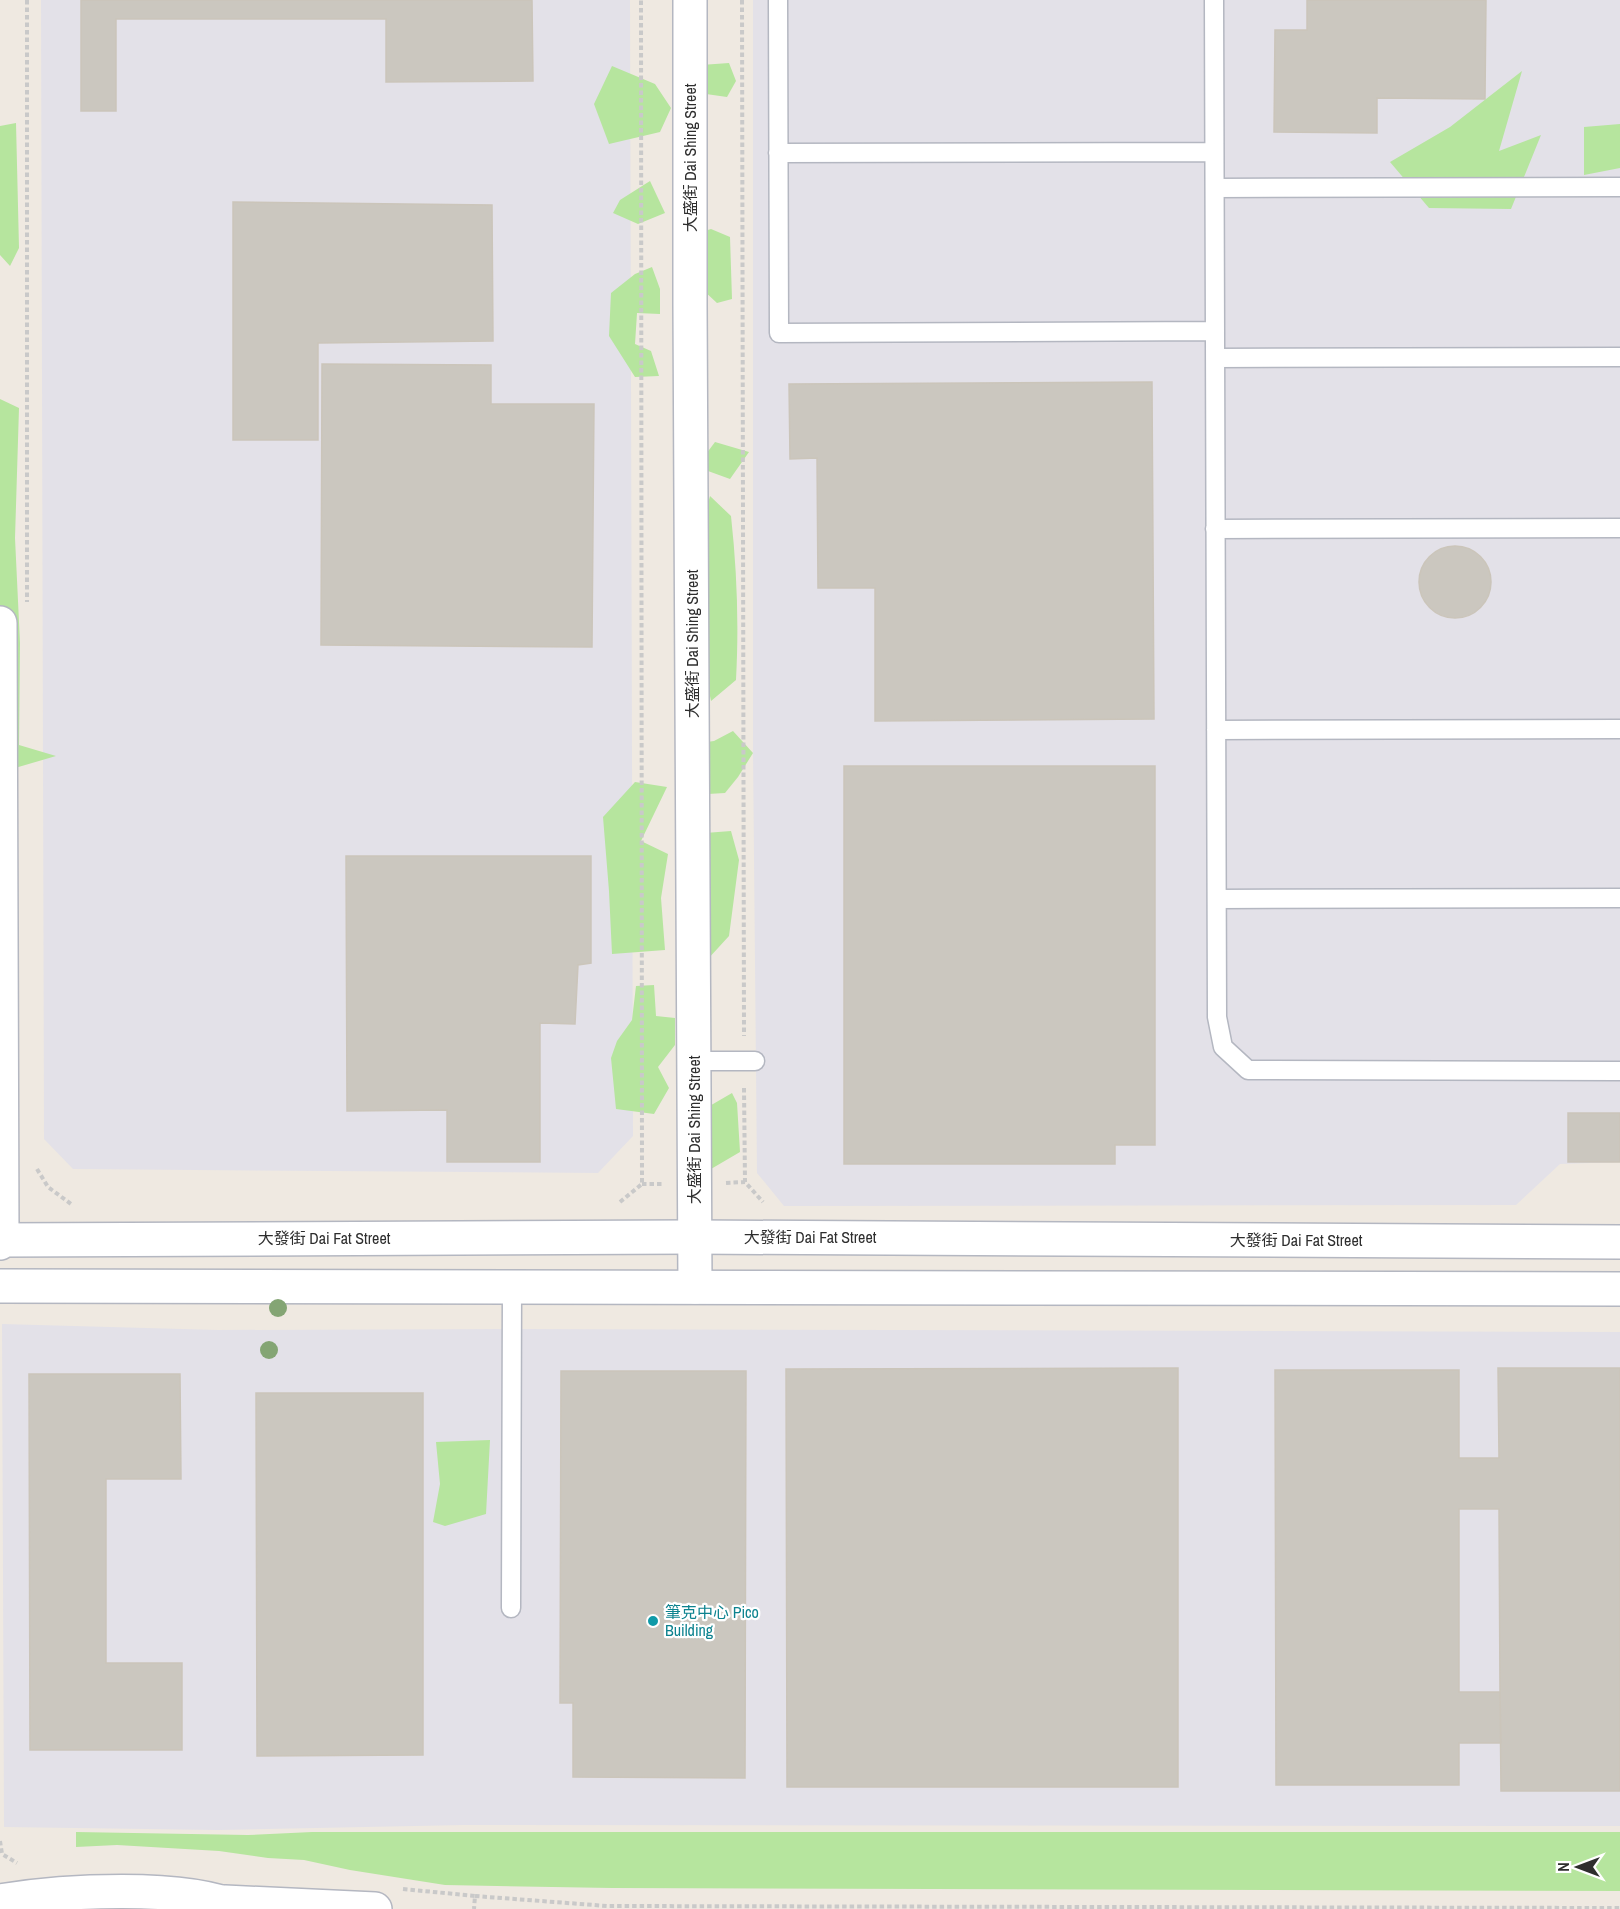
<svg xmlns="http://www.w3.org/2000/svg" width="1620" height="1909" font-family="'Archivo Narrow','Noto Sans TC',sans-serif">
<style>
.industrial{fill:#e3e1e8}
.green{fill:#b6e59e}
.building{fill:#cbc7bf;stroke:#cbc5ba;stroke-width:1.5;fill-rule:evenodd}
.lines{fill:none;stroke-linecap:round;stroke-linejoin:round}
.service-casing{stroke:#b4b7c1;stroke-width:21}
.minor-casing{stroke:#b4b7c1;stroke-width:36}
.tertiary-casing{stroke:#b4b7c1;stroke-width:36}
.path{stroke:#c9c9c9;stroke-width:4;stroke-dasharray:4.5 3;stroke-linecap:butt}
.service{stroke:#fff;stroke-width:18}
.minor{stroke:#fff;stroke-width:33}
.tertiary{stroke:#fff;stroke-width:33}
.tree{fill:#84a574}
.culture-dot{fill:#0f9aa8;stroke:#fff;stroke-width:2}
.labels{text-anchor:middle;stroke-width:4.5;stroke-linejoin:round;paint-order:stroke}
.street-label{font-size:16px;fill:#2e2e2e;stroke:#fff}
.culture-label{font-size:16px;fill:#0d838f;stroke:#fff;text-anchor:start}
</style>
<rect width="100%" height="100%" fill="#efe9e1"/>
<!-- industrial -->
<path class="industrial" d="M41 0H630L633 1136 598 1173 73 1169 44 1139Z
M753 0H1620V1162L1560 1164 1516 1205 784 1206 757 1173 753 753Z
M2 1324 218 1330 512 1329 1620 1332V1826L464 1825 218 1830 4 1827Z"/>
<!-- green -->
<path class="green" d="M729 63 736 81 727 97 706 94 701 65Z
M612 66 655 84 671 108 660 132 609 144 594 104Z
M1522 71 1499 151 1541 135 1511 209 1429 208 1390 162 1450 127Z
M16 123 19 248 10 266 0 255V126Z
M1620 124V168L1584 175V127Z
M650 181 665 213 638 224 613 213 620 200Z
M711 229 730 237 732 299 717 303 703 290 701 232Z
M652 267 660 289V314L637 313 635 344 651 351 659 376 635 377 609 336 611 293 635 274Z
M0 399 19 408 15 538 20 643 19 745 56 756 15 768 0 843Z
M715 442 749 452 730 479 708 471 706 454Z
M710 496 731 516C737 571 739 624 736 680L711 701 706 676 698 539Z
M733 731 753 753 738 777 725 793 708 794 707 742 714 741Z
M635 782 667 787 641 841 668 854 661 898 665 950 612 954 609 891 603 817Z
M731 831 739 860 729 936 707 960 701 925 710 899 705 833Z
M654 985 656 1016 675 1018V1045L658 1067 669 1088 654 1114 616 1109 611 1058 617 1041 632 1020 636 986Z
M732 1093 737 1103 740 1152 711 1169 701 1111Z
M490 1440 486 1514 445 1526 433 1522 440 1484 436 1442Z
M312 1832H1620V1891L612 1888 445 1885 350 1870 304 1860 268 1858 219 1851 117 1845 76 1847V1832L248 1835Z"/>
<!-- building -->
<path class="building" d="M81 0H532L533 81 386 82V19H116V111H81Z
M1307 0H1486L1485 99 1377 98V133L1274 132 1275 30H1307Z
M233 202 492 205 493 341 318 343V440H233Z
M322 364 491 365V404H594L592 647 321 645Z
M1152 382 1154 719 875 721V588H818L817 458 790 459 789 384Z
M1419 582a36 36 0 1 1 72 0a36 36 0 1 1-72 0Z
M844 766H1155V1145H1115V1164H844Z
M346 856H591V963L578 965 575 1024 540 1023V1162H447V1110L347 1111Z
M1568 1113H1620V1162H1568Z
M1178 1368V1787H787L786 1369Z
M1498 1368H1620V1791H1501L1500 1692 1501 1743H1459V1785H1276L1275 1370H1459V1458H1499ZM1459 1509H1499L1500 1692H1459Z
M561 1371H746L745 1778 573 1777V1703H560Z
M29 1374H180L181 1479H106V1663H182V1750H30Z
M256 1393H423V1755L257 1756Z"/>
<g class="lines">
<!-- service casing -->
<g class="service-casing">
<path id="service" d="M778 0 779 333 1215 331
M1214 0 1217 1017 1223 1047 1248 1070 1620 1071
M778 153 1214 152
M1215 188 1620 187
M1215 358 1620 357
M1215 529 1620 528
M1216 730 1620 729
M1217 899 1620 898
M694 1061H755
M511 1608 512 1287"/>
</g>
<!-- minor casing -->
<g class="minor-casing">
<path id="minor" d="M690 0V305L695 1287
M0 1901C59 1891 186 1883 240 1909
M225 1902 375 1909"/>
</g>
<!-- tertiary casing -->
<g class="tertiary-casing">
<path id="tertiary" d="M0 623 2 1240 0 1243
M0 1240 694 1237 1620 1242
M0 1286 1620 1289"/>
</g>
<!-- path -->
<path class="path" d="M27 0V602
M742 0 744 1036
M744 1088 745 1182 763 1202
M37 1169 48 1187 71 1204
M726 1183 745 1182
M642 1184H662
M620 1202 642 1184 641 0
M0 1841 2 1854 17 1863
M403 1889 475 1896 474 1909
M475 1896 607 1906 1620 1908"/>
<!-- service -->
<use href="#service" class="service"/>
<!-- minor -->
<use href="#minor" class="minor"/>
<!-- tertiary -->
<use href="#tertiary" class="tertiary"/>
</g>
<!-- trees -->
<g class="tree">
<circle cx="278" cy="1308" r="9"/>
<circle cx="269" cy="1350" r="9"/>
</g>
<!-- markers -->
<circle class="culture-dot" cx="653" cy="1621" r="6"/>
<g class="labels">
<!-- street labels -->
<g class="street-label">
<text transform="translate(690 158) rotate(-90)" y="6">大盛街 Dai Shing Street</text>
<text transform="translate(692 644) rotate(-90)" y="6">大盛街 Dai Shing Street</text>
<text transform="translate(694 1130) rotate(-90)" y="6">大盛街 Dai Shing Street</text>
<text x="810" y="1243">大發街 Dai Fat Street</text>
<text x="324" y="1244">大發街 Dai Fat Street</text>
<text x="1296" y="1246">大發街 Dai Fat Street</text>
</g>
<!-- culture labels -->
<g class="culture-label">
<text x="665" y="1618">筆克中心 Pico<tspan x="665" dy="18">Building</tspan></text>
</g>
</g>
<!-- north arrow -->
<g transform="translate(1578 1867) rotate(270)" stroke="#ffffff" stroke-width="4.5" paint-order="stroke">
<path d="M0-4.5L10 22L0 15L-10 22Z" fill="#2e2e2e"/>
<text y="-9" font-size="16" font-weight="bold" text-anchor="middle" fill="#2e2e2e">N</text>
</g>
</svg>
